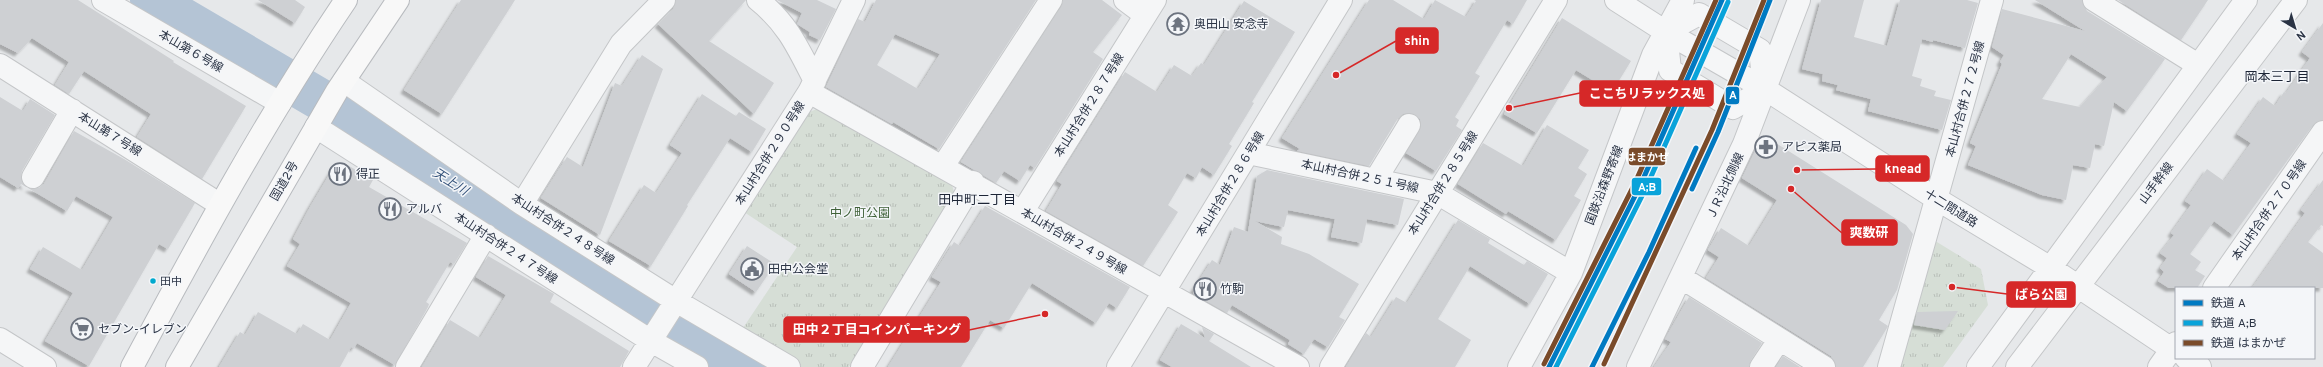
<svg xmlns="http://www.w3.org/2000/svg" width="2323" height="367" font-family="Overpass,'Noto Sans JP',sans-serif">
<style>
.grass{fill:url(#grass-tufts)}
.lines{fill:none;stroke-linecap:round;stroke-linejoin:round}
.river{stroke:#b4c4d5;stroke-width:42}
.building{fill:#ced0d3;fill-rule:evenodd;filter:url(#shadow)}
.minor-casing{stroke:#c4c6c8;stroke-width:24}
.highway-casing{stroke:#b8bbbf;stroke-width:24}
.minor{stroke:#f5f6f7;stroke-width:22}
.highway{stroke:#f8f8f8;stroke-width:22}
.rail-1-casing{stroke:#f4f6f9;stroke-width:8}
.rail-2-casing{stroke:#f4f6f9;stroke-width:8}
.rail-3-casing{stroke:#f4f6f9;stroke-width:8}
.rail-1{stroke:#007ac2;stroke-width:5}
.rail-2{stroke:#09a3da;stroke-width:5}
.rail-3{stroke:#7a4b2a;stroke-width:5}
.bus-dot{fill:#00a9ce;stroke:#f4f6f9;stroke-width:1.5}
.labels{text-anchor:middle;stroke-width:3;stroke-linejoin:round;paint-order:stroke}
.bus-label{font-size:11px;fill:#2b3445;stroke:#f4f6f9;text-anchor:start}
.poi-label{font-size:12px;fill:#2b3445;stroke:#f4f6f9;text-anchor:start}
.street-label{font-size:12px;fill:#2b3445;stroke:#f4f6f9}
.park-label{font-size:12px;fill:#3f6138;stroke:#f4f6f9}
.neighbourhood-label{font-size:13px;fill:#1d2536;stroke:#f4f6f9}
.water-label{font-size:13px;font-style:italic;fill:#34527a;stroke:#f4f6f9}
.leader{fill:none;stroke:#d62828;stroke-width:1.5}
.callout-dot{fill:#d62828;stroke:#f4f6f9;stroke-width:1.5}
.callout{fill:#d62828;stroke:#d62828;stroke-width:1.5}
.callout-label{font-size:13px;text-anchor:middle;font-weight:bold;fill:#fff}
.line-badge{stroke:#f4f6f9;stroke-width:1.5}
.badge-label{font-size:11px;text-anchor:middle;font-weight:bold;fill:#fff}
</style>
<defs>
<pattern id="grass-tufts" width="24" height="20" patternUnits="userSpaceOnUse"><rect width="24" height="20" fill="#d6ded6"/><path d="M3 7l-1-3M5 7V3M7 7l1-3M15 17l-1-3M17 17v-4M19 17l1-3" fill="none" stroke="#b8bfb9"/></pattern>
<filter id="shadow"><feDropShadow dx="-3.5" dy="3.5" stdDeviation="1" flood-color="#0004"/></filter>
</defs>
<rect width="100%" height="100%" fill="#e6e8ea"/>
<!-- grass -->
<path class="grass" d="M819 108 951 182 955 195 849 367H801L741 331 797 247 744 212 807 113Z
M1932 239 1981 269 1988 305 1943 367H1897Z"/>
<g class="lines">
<!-- river -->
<path class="river" d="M151 0 345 114 688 331 749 367"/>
</g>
<!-- building -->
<path class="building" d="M0 0H78L174 61 173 62 246 106 202 179 137 137 151 114 84 71 69 94 55 85 69 62 32 38 18 53 0 44Z
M258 0H295L305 7 295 23Z
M461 0H515L442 114 404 90Z
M676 0H746L709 41 774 83 754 114 658 24 673 9Z
M777 0H817L836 9 820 40 809 35 810 32 797 24 802 13Z
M876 0H1036L939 149 893 122 892 124 826 87 858 19 865 22ZM895 34 940 54 918 89 877 65Z
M1063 0H1102L1122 15 1093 52 1103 59 1035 168 1030 165 1020 181 1004 171 996 183 961 162 1061 7Z
M1369 0H1393L1424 19 1435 0 1466 17 1476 1 1474 0H1527L1513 24 1507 20 1475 73 1480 76 1455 117 1459 120 1456 126 1462 130 1436 171 1406 153 1421 126 1420 119 1410 113 1403 114 1398 118 1369 166 1297 151 1300 149 1282 138Z
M1821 0H1864L1854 37 1887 46 1900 0H1967L1978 3 1965 48 1933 40V42L1922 39 1912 76 1922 79 1920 86 1936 91 1934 96 1951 100 1942 130 1868 111 1871 99 1836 90 1838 85 1822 81 1823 74 1802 69Z
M2035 0H2082L2087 11 2165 59 2127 111 2114 102 2104 146 2095 144 2090 168 2073 165 2066 200 2042 195 1968 165 1976 146 1970 143 2002 64 2000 62 2004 55 1992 47 2002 9 2085 31ZM2071 54 2107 77 2080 107 2042 99Z
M2118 0H2208L2181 40Z
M1244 1 1295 32 1252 102 1254 103 1229 144 1232 146 1214 175 1202 167 1196 178 1187 173 1168 205 1178 212 1143 266 1046 211 1062 184 1057 181 1125 72 1157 92 1174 65 1192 76 1201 63 1204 65Z
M1562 18 1631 61 1612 92 1576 70 1537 133 1504 114Z
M2323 23V120L2313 125 2233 235 2214 221 2190 254 2201 262 2195 270 2205 276 2197 288H2169L2158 281 2164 272 2160 268 2167 258 2160 253 2174 235 2171 233 2191 205 2185 201 2207 169 2224 181 2251 143 2237 134 2263 97 2275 106 2284 92 2286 93 2310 58 2302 52Z
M642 55 663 69 600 235 541 198 567 157 583 167 615 83 622 86Z
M702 94 736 116 739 112 766 129 752 152 730 138 687 205 688 206 651 266 609 241 644 185 656 193 682 153 670 145Z
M0 97 23 111 30 99 55 115 22 171 21 177 26 187 21 184 18 188 0 177Z
M1547 125 1589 150 1578 168 1587 174 1574 196 1581 200 1556 240 1508 211 1506 214 1458 184 1483 143 1523 166Z
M74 131 124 159 195 203 168 249 159 244 89 366 45 341 73 293 30 269 43 247 82 270 113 217 76 196 67 211 28 188H39L44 184Z
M1763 135 1906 225 1913 234 1897 290 1879 320 1888 326 1887 328 1863 367H1836L1831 356 1706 278 1719 257 1708 250 1721 228 1749 246 1777 200 1742 178Z
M344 163 373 180 369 187 467 243 454 264 450 262 426 302 429 304 428 307 395 365 357 343 354 348 351 347 340 367H219L240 332 245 335 258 312 297 334 303 324 330 340 351 303 287 266 300 244 293 239 310 207 335 165Z
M1267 170 1404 199 1398 225 1367 219 1362 243 1331 237 1335 219 1288 210 1284 227 1255 221 1282 237 1281 244 1309 254 1359 284 1339 317 1345 320 1328 347 1314 339 1304 354 1288 344 1290 340 1232 305 1227 313 1194 294 1193 290 1212 260 1220 265 1234 227 1248 232 1257 176Z
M2323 180V226L2321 225 2308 242 2323 253V288H2252L2305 213 2301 210Z
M985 206 1130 287 1117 308 1109 303 1096 323 1032 283 1004 328 990 320 961 367H888L941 282 932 277 954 242 960 246Z
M1458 220 1490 239 1488 243 1524 265 1527 261 1548 274 1530 304 1470 266 1438 319 1471 340 1455 367H1346L1366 333 1371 337 1396 297 1407 303Z
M747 246 775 264 756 292 729 274Z
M488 256 554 294 550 302 629 351 620 367H422L450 320 480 338 506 295 476 277Z
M1689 297 1762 343 1751 360 1749 367H1654L1671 342 1665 339Z
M1958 311 1945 330 1914 325 1917 312Z
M1181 324 1205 338 1202 327 1214 334 1209 341 1251 367H1172L1160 360Z
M1783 356 1800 367H1776Z"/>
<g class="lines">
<!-- minor casing -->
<g class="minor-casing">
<path id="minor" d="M103 0 280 103
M758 0C788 24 798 48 815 81
M1125 0 1145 15
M1616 0 1666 32 1765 89 1935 198 2049 267 2176 352
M2094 0 2198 65
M1666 32 1670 70 1733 108 1765 89
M1666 32 1699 14 1760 50 1764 87
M0 65 219 204
M344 81 522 204 676 301 789 367
M809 92 1298 367
M316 127 651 341 697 367
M1248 153 1437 193 1571 273
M943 166 1051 0
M33 177 72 110
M1376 179 1409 125
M522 204 621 44 664 0
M1023 211 1155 0
M1682 278 1824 367
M2214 288 2323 132
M0 339 45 367
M2186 358 2200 367
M407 367 486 235
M634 367 809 92 854 0
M862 367 973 182
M1118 367 1341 0
M1331 367 1556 0
M1519 367 1571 273 1653 55 1683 0
M1638 367 1744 144 1799 0
M1761 367 1779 340
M1889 367 1992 0
M1978 367 2246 0
M2017 367 2296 0
M2159 367 2176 343"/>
</g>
<!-- highway casing -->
<g class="highway-casing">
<path id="highway" d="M132 367C199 242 266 118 346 0
M177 367 337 91 398 0"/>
</g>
<!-- minor -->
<use href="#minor" class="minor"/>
<!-- highway -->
<use href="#highway" class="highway"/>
<!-- rail-1 casing -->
<g class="rail-1-casing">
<path id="rail-1" d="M1692 189 1718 132 1770 0
M1549 367 1640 186 1722 0
M1592 367 1649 252 1696 148"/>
</g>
<!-- rail-2 casing -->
<g class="rail-2-casing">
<path id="rail-2" d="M1556 367 1646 188 1728 2"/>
</g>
<!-- rail-3 casing -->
<g class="rail-3-casing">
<path id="rail-3" d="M1544 364 1635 183 1716 0
M1604 364 1712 130 1764 0"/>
</g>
<!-- rail-1 -->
<use href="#rail-1" class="rail-1"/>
<!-- rail-2 -->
<use href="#rail-2" class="rail-2"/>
<!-- rail-3 -->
<use href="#rail-3" class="rail-3"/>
</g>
<!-- icons -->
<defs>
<g id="temple-ring" transform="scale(1.15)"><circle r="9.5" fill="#f4f6f9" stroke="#6c737f" stroke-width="1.5"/><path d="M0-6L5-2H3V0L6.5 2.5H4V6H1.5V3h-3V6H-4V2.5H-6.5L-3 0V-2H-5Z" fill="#6c737f"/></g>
<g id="pharmacy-ring" transform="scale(1.15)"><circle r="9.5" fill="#f4f6f9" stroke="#6c737f" stroke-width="1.5"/><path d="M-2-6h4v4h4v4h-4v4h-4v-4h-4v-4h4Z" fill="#6c737f"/></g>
<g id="restaurant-ring" transform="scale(1.15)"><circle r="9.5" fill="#f4f6f9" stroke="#6c737f" stroke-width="1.5"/><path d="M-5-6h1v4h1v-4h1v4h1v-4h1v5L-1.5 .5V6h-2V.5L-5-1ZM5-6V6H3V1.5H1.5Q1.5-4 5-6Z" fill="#6c737f"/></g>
<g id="civic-ring" transform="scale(1.15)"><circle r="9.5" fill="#f4f6f9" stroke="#6c737f" stroke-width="1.5"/><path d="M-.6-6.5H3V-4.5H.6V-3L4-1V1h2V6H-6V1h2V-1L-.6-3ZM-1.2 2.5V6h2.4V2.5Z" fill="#6c737f"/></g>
<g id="supermarket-ring" transform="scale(1.15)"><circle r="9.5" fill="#f4f6f9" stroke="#6c737f" stroke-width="1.5"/><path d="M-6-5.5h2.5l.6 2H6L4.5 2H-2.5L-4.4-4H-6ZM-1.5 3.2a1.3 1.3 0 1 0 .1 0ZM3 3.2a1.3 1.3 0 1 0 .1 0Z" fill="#6c737f"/></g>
</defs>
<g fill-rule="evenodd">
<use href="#temple-ring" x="1178" y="24"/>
<use href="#pharmacy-ring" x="1766" y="147"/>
<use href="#restaurant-ring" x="340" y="174"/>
<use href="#restaurant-ring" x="390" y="209"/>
<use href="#civic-ring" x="752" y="269"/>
<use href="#restaurant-ring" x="1205" y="289"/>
<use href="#supermarket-ring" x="82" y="329"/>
</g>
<!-- markers -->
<circle class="bus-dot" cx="153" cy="281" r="3.5"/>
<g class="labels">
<!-- bus labels -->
<g class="bus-label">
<text x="160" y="285">田中</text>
</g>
<!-- poi labels -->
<g class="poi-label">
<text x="1194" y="28">奥田山 安念寺</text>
<text x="1782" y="151">アピス薬局</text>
<text x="356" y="178">得正</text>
<text x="406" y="213">アルバ</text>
<text x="768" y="273">田中公会堂</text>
<text x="1220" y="293">竹駒</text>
<text x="98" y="333">セブン-イレブン</text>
</g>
<!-- street labels -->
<g class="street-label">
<text transform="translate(191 51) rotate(30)" y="4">本山第６号線</text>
<text transform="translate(1965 99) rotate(-75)" y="4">本山村合併２７２号線</text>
<text transform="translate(1089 105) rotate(-58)" y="4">本山村合併２８７号線</text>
<text transform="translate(110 134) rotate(32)" y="4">本山第７号線</text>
<text transform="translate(770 153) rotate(-58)" y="4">本山村合併２９０号線</text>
<text transform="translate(1360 176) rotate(12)" y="4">本山村合併２５１号線</text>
<text transform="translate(284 181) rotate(-60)" y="4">国道2号</text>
<text transform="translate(1443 183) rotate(-58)" y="4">本山村合併２８５号線</text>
<text transform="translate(2156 183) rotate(-53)" y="4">山手幹線</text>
<text transform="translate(1230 184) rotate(-59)" y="4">本山村合併２８６号線</text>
<text transform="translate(1604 185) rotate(-69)" y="4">国鉄沿森野寄線</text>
<text transform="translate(1725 186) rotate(-65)" y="4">ＪＲ沿北側線</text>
<text transform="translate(1951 208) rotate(32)" y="4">十二間道路</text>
<text transform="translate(2269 210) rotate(-55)" y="4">本山村合併２７０号線</text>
<text transform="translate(563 229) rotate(33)" y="4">本山村合併２４８号線</text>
<text transform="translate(1074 241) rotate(30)" y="4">本山村合併２４９号線</text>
<text transform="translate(506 248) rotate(33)" y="4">本山村合併２４７号線</text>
</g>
<!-- park labels -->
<g class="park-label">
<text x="860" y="217">中ノ町公園</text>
</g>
<!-- neighbourhood labels -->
<g class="neighbourhood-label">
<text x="2277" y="81">岡本三丁目</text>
<text x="977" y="204">田中町二丁目</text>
</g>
<!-- water labels -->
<g class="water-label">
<text transform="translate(451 181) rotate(32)" y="5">天上川</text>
</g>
</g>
<!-- callouts -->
<path class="leader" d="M1336 75L1396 41M1509 108L1580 93M1797 170L1876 169M1791 189L1842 233M1952 287L2007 294M1045 314L969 330"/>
<g class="callout-dot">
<circle cx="1336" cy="75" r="4"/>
<circle cx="1509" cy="108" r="4"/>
<circle cx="1797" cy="170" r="4"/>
<circle cx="1791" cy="189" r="4"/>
<circle cx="1952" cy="287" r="4"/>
<circle cx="1045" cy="314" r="4"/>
</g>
<g class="callout">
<rect x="1396" y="28" width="42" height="25" rx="4"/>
<rect x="1580" y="81" width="133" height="25" rx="4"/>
<rect x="1876" y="156" width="53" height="25" rx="4"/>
<rect x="1842" y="220" width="55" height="25" rx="4"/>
<rect x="2007" y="282" width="68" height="25" rx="4"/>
<rect x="784" y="317" width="185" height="25" rx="4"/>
</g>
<g class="callout-label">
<text x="1417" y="45">shin</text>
<text x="1647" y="98">ここちリラックス処</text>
<text x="1903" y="173">knead</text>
<text x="1869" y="237">爽数研</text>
<text x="2041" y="299">ばら公園</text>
<text x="877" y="334">田中２丁目コインパーキング</text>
</g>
<g class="line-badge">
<rect x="1725" y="86" width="15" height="19" rx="4" fill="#007ac2"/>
<rect x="1628" y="147" width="38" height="19" rx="4" fill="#7a4b2a"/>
<rect x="1631" y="177" width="31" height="19" rx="4" fill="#09a3da"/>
</g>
<g class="badge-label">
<text x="1733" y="99">A</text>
<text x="1647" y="161">はまかぜ</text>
<text x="1647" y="191">A;B</text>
</g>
<!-- legend -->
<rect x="2175" y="287" width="140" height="72" fill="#f4f6f9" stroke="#a4a8b1"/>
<rect x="2183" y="300" width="20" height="6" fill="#007ac2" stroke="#a4a8b1"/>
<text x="2211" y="307" font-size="12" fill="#2b3445">鉄道 A</text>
<rect x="2183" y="320" width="20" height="6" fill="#09a3da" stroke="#a4a8b1"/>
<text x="2211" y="327" font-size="12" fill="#2b3445">鉄道 A;B</text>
<rect x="2183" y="340" width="20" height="6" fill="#7a4b2a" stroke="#a4a8b1"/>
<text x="2211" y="347" font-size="12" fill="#2b3445">鉄道 はまかぜ</text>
<!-- north arrow -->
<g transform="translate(2295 28) rotate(142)" stroke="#f4f6f9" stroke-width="3" paint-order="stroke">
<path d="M0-3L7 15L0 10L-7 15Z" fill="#2b3445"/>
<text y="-6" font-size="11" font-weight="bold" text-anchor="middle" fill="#2b3445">N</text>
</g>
</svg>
